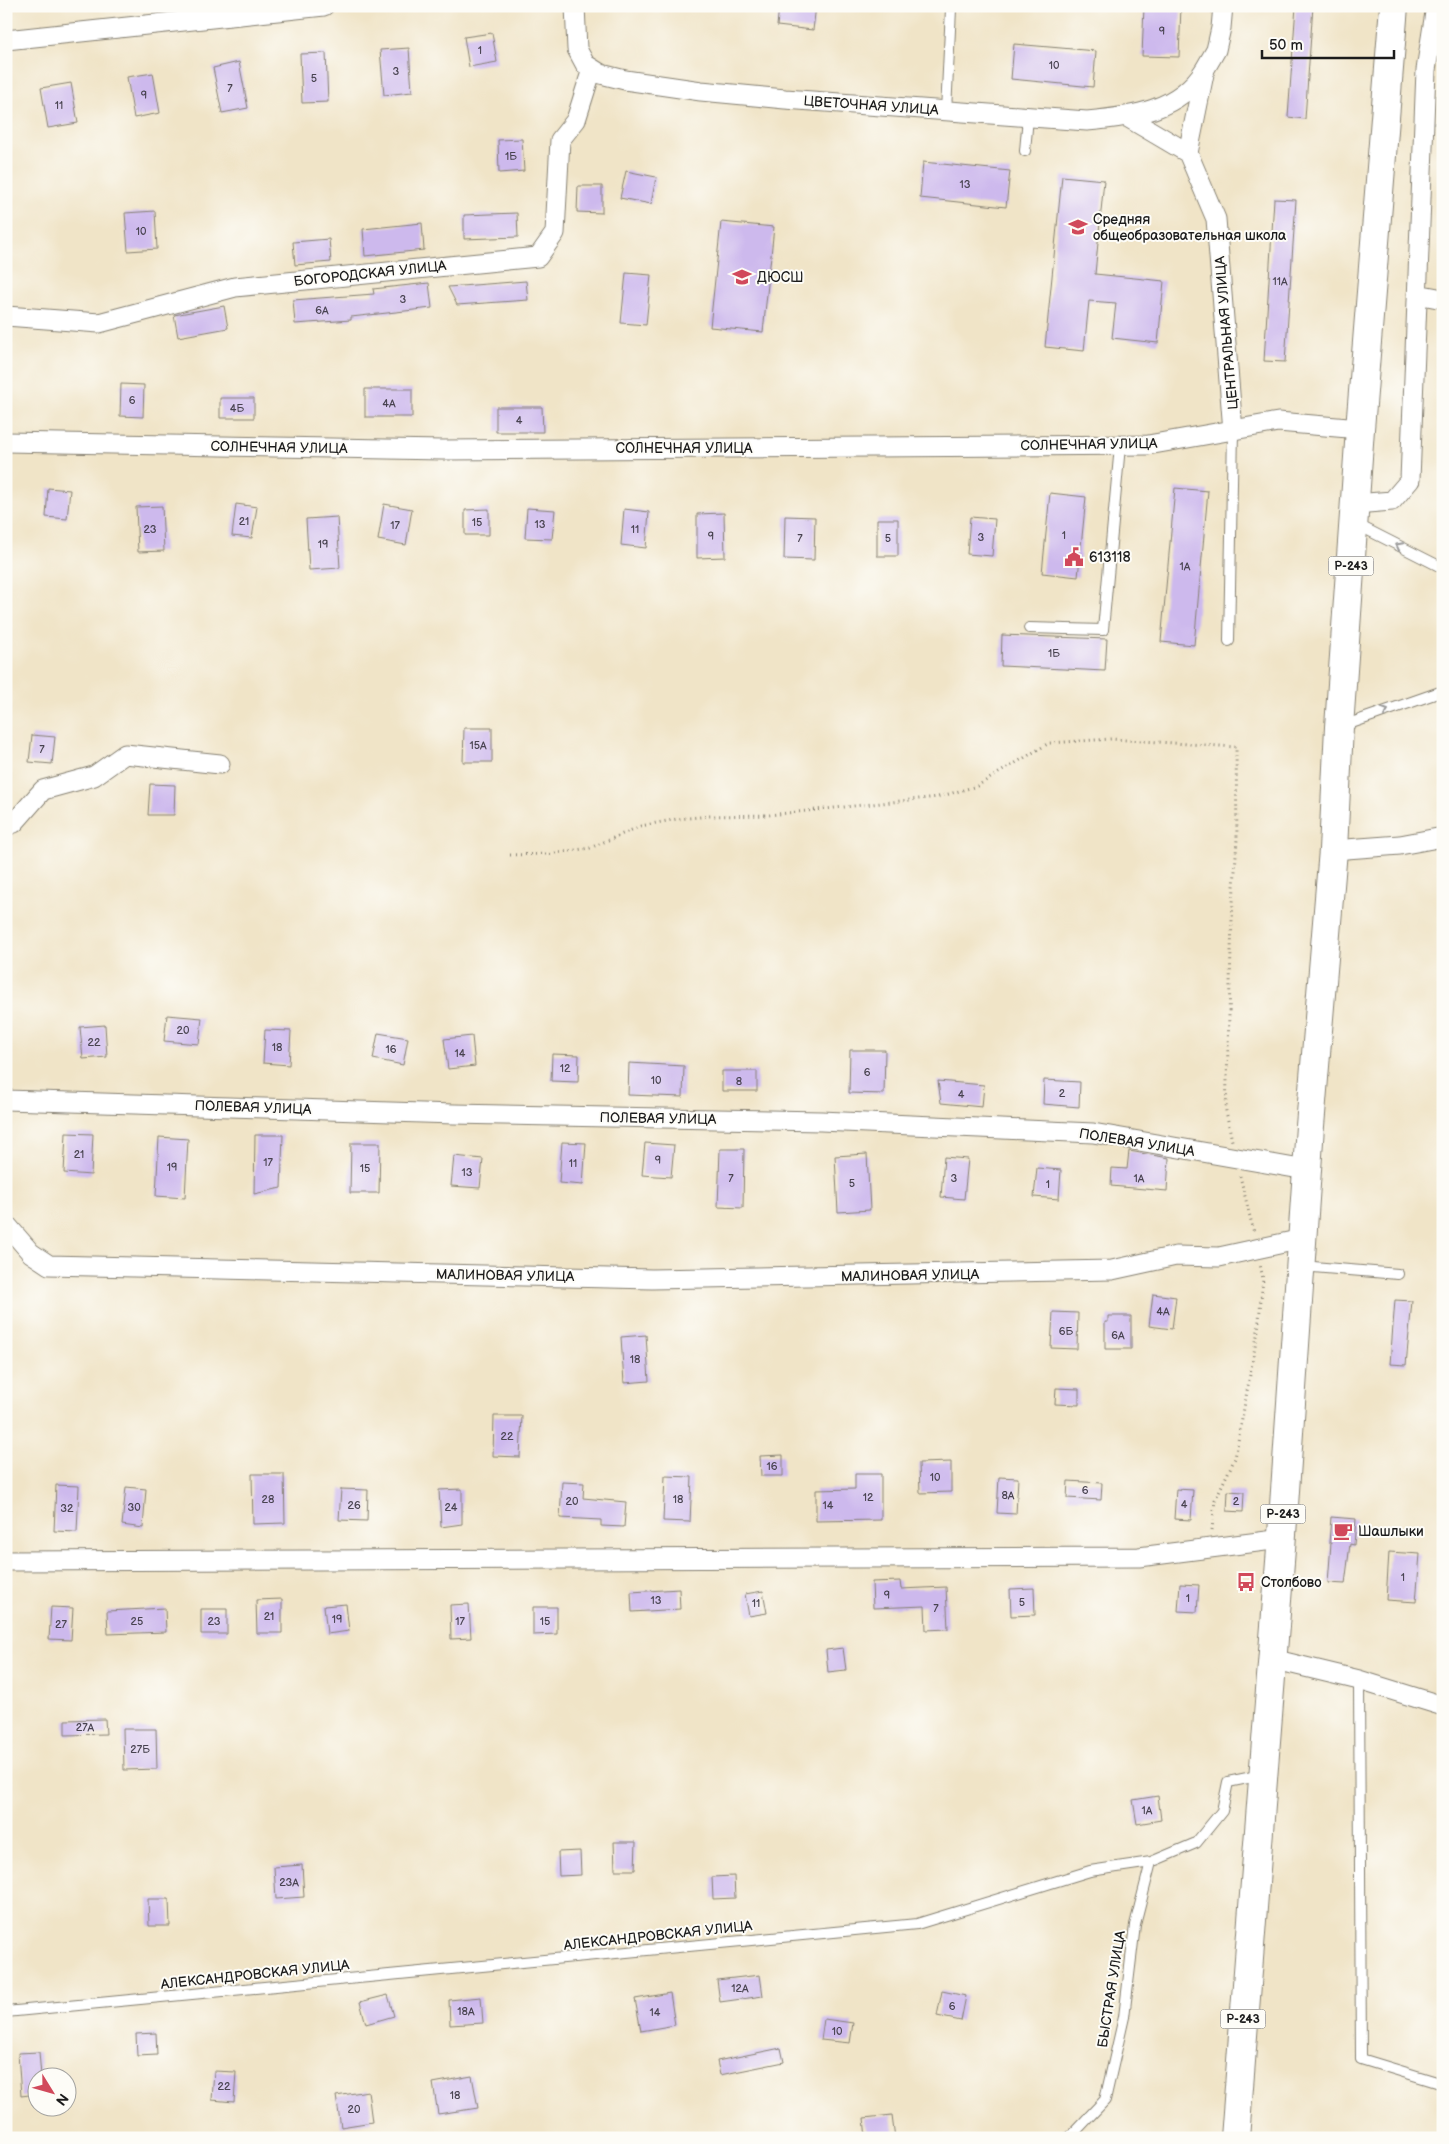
<svg xmlns="http://www.w3.org/2000/svg" width="1449" height="2144" font-family="'Balsamiq Sans',sans-serif">
<style>
.building{fill:#cdb9ed}
.lines{fill:none;stroke-linecap:round;stroke-linejoin:round}
.lane-casing{stroke:#868072;stroke-width:12}
.street-casing{stroke:#868072;stroke-width:21}
.highway-casing{stroke:#868072;stroke-width:30}
.path{stroke:#868072;stroke-width:3;stroke-dasharray:1 4;stroke-linecap:butt}
.lane{stroke:#fff;stroke-width:10}
.street{stroke:#fff;stroke-width:19}
.highway{stroke:#fff;stroke-width:28}
.oneway{stroke:#999}
.labels{text-anchor:middle;stroke-width:4;stroke-linejoin:round;paint-order:stroke}
.number-label{font-size:11px;fill:#484350}
.shield{fill:#fdfcf7;stroke:#605f5e;stroke-width:1}
.shield-label{font-size:12px;font-weight:bold;fill:#1c1c1c}
.street-label{font-size:14px;fill:#1c1c1c;stroke:#fdfcf7}
.poi-label{font-size:14px;fill:#1c1c1c;stroke:#fdfcf7;text-anchor:start}
</style>
<rect width="100%" height="100%" fill="#fdfcf7"/>
<filter id="ink" filterUnits="userSpaceOnUse"><feTurbulence type="fractalNoise" baseFrequency=".02" numOctaves="2"/><feDisplacementMap in="SourceGraphic" scale="10" xChannelSelector="R" yChannelSelector="G"/><feConvolveMatrix kernelMatrix="1 2 1 2 8 2 1 2 1" color-interpolation-filters="sRGB"/></filter>
<filter id="wash" filterUnits="userSpaceOnUse"><feTurbulence type="fractalNoise" baseFrequency=".0096" numOctaves="4" result="noise"/><feDisplacementMap in="SourceGraphic" scale="20" xChannelSelector="R" yChannelSelector="G"/><feGaussianBlur stdDeviation="1.12" result="paint"/><feColorMatrix in="noise" values="0 0 0 0 0 0 0 0 0 0 0 0 0 0 0 0 0 1.4 0 .05"/><feComposite in="paint" operator="in"/></filter>
<g filter="url(#wash)">
<rect width="100%" height="100%" fill="#f0e4c7"/>
<g id="blocks">
<!-- building -->
<path class="building" d="M779 6H816L813 30 777 26Z
M1144 6H1181L1179 57 1142 56Z
M1296 6H1313L1305 119 1288 117Z
M492 33 497 62 469 67 464 37Z
M1014 44 1096 51 1093 87 1011 79Z
M409 48 412 92 384 95 380 50Z
M326 53 328 102 302 103 300 54Z
M239 62 248 108 222 113 213 68Z
M153 73 160 113 134 118 127 77Z
M71 83 78 123 48 128 41 88Z
M522 139 524 171 499 173 498 140Z
M923 162 1010 171 1006 207 920 198Z
M626 171 656 177 651 204 620 198Z
M1062 176 1104 180 1095 274 1164 281 1158 343 1112 338 1116 303 1089 301 1084 351 1045 347Z
M578 186H602V213L577 212Z
M1274 199 1296 200 1285 362 1264 361Z
M155 211 157 249 128 251 125 213Z
M517 213 518 237 464 239V215Z
M721 222 774 227 763 332 710 327Z
M422 223 424 250 365 256 363 229Z
M329 239 331 262 295 265 293 242Z
M626 273 651 275 646 325 621 323Z
M526 281 528 300 457 305 448 287Z
M429 283 432 308 351 317V320L295 324 293 300 374 294 373 289Z
M224 306 228 328 178 337 174 315Z
M121 384 144 385 143 417 120 416Z
M365 389H412V417H365Z
M220 398H254V418H220Z
M496 407H542L543 432H496Z
M48 488 70 490 67 519 46 517Z
M1175 488 1208 491 1194 645 1161 642Z
M1050 493 1086 497 1078 577 1042 573Z
M236 504 257 507 252 538 232 536Z
M384 504 412 509 406 545 378 540Z
M162 506 164 551 138 552 136 507Z
M527 508 555 510 552 539 525 538Z
M489 509V535H465V510Z
M624 509 649 512 646 548 621 545Z
M724 513 725 557 697 558V514Z
M785 516 815 517 814 560 784 559Z
M337 517 340 568 309 570 306 519Z
M970 517 995 519 992 556 967 554Z
M877 519H898V556H877Z
M1002 635 1107 639 1105 671 1001 666Z
M464 728H492V762H463Z
M32 735 55 737 52 764 29 762Z
M150 784 175 785 174 815H148Z
M167 1015 202 1018 199 1044 164 1041Z
M105 1025 107 1057 83 1059 80 1027Z
M265 1030 291 1031 289 1065 263 1063Z
M378 1033 408 1038 403 1065 373 1059Z
M472 1036 475 1066 448 1069 444 1039Z
M850 1050H885L884 1094 849 1093Z
M552 1054 579 1055 578 1082 551 1081Z
M629 1063 684 1066 683 1097 628 1095Z
M722 1071H757V1091H722Z
M1044 1080 1080 1082 1079 1107 1043 1104Z
M938 1081 984 1085 982 1107 941 1103Z
M66 1133 93 1134 91 1175 64 1173Z
M255 1135H283L281 1188 254 1194Z
M159 1137 188 1139 185 1198 156 1196Z
M562 1142 586 1143 583 1185 559 1183Z
M351 1143H380L379 1193H350Z
M645 1143 674 1145 671 1177 642 1175Z
M720 1149H744L743 1208 718 1207Z
M1129 1151 1169 1158 1167 1191 1111 1186 1112 1168 1127 1169Z
M867 1154 870 1210 838 1212 835 1156Z
M454 1156 483 1159 480 1188 451 1186Z
M944 1157 968 1159 964 1199 941 1197Z
M1037 1168 1061 1170 1059 1199 1034 1197Z
M1153 1294 1176 1297 1172 1329 1149 1326Z
M1395 1300 1412 1301 1406 1365 1390 1364Z
M1053 1312 1078 1313 1077 1349 1051 1348Z
M1108 1316H1131V1349H1105V1322H1108Z
M646 1335 649 1381 624 1383 621 1337Z
M1056 1388 1079 1389V1405L1055 1404Z
M494 1416H522L520 1457 493 1456Z
M783 1455V1476H761L760 1456Z
M951 1462V1492L920 1493 919 1463Z
M252 1474H284L285 1523 253 1524Z
M855 1474H881V1520L816 1521V1490L855 1489Z
M665 1476 692 1477 690 1522 663 1521Z
M999 1477 1018 1478 1016 1514 997 1513Z
M1068 1481 1102 1483 1101 1500 1067 1498Z
M562 1482 584 1483 583 1498 626 1502 624 1527 601 1526V1520L560 1518Z
M56 1485 79 1486 77 1532 54 1531Z
M126 1487 146 1489 143 1528 122 1525Z
M341 1489 368 1490 367 1521 339 1520Z
M462 1489V1524L441 1527 439 1490Z
M1176 1489 1193 1490 1191 1520 1174 1519Z
M1228 1491 1244 1492 1243 1512 1227 1511Z
M1331 1517 1356 1519 1354 1545 1350 1544 1345 1584 1328 1583 1331 1543H1329Z
M1389 1552 1420 1554 1416 1602 1386 1600Z
M900 1581 901 1589 946 1587 948 1629 926 1630 925 1606 873 1608 872 1582Z
M1180 1584 1199 1585 1197 1612 1178 1611Z
M1034 1588 1035 1615 1011 1616 1010 1589Z
M679 1589 680 1609 632 1612 631 1592Z
M763 1591 767 1613 749 1616 745 1594Z
M282 1599V1633H257L256 1600Z
M346 1604 349 1631 327 1634 324 1606Z
M469 1604 471 1638 451 1639 450 1605Z
M51 1607 73 1608 71 1640 49 1639Z
M533 1607H557V1634L533 1635Z
M165 1608 166 1632 108 1634 107 1611Z
M201 1609H227V1634H201Z
M843 1648 846 1670 828 1672 826 1650Z
M105 1719 106 1734 65 1735V1720Z
M123 1729H156L157 1769 124 1770Z
M1158 1796 1161 1820 1137 1824 1133 1800Z
M614 1842H636L635 1870H615Z
M580 1851 581 1875 559 1876 558 1852Z
M302 1865 304 1897 276 1899 274 1867Z
M734 1876 735 1898 713 1899 712 1877Z
M148 1899H169L170 1926H149Z
M760 1975 763 1996 720 2002 717 1980Z
M942 1991 966 1996 961 2021 937 2016Z
M670 1993 675 2025 641 2031 635 1999Z
M388 1995 394 2016 366 2024 360 2002Z
M481 1997 483 2023 450 2025 449 2000Z
M824 2019 853 2023 850 2043 821 2040Z
M156 2033 157 2055 137 2056 136 2034Z
M781 2048 784 2062 720 2075 717 2061Z
M39 2052 41 2076H38V2094L21 2096 18 2053Z
M214 2071 236 2072 234 2102 212 2100Z
M472 2076 478 2108 438 2114 433 2083Z
M368 2091 372 2122 341 2127 336 2096Z
M892 2115 895 2138H866L864 2118Z"/>
</g>
</g>
<g filter="url(#ink)">
<use href="#blocks" fill-opacity="0" stroke="#868072" stroke-width="1"/>
<g class="lines">
<!-- lane casing -->
<g class="lane-casing">
<path id="lane" d="M946 111 951 9
M1025 151 1028 117
M1354 523 1443 568
M1029 628 1103 630 1120 446
M1229 641 1233 431
M1340 727 1443 691
M1301 1266 1398 1274
M1359 1680 1361 2059 1443 2084
M6 2012 917 1924 1090 1871 1151 1862 1196 1843 1222 1811 1228 1782 1262 1775
M1069 2138 1105 2100 1124 2017 1135 1925 1151 1862"/>
</g>
<!-- street casing -->
<g class="street-casing">
<path id="street" d="M575 6 577 49 585 64 601 74 625 80 701 91 785 99 1087 121C1132 117 1179 111 1205 69
M1223 6 1221 28 1216 50 1205 69 1188 153 1216 219 1233 431
M6 40 324 6
M1127 117 1188 153
M1417 294 1443 299
M6 316 99 323 235 287 538 257 555 233 560 140 576 120 592 69
M6 442 442 450 1148 445 1278 422 1360 429
M1355 504 1392 501 1410 480 1426 70 1436 6
M6 826 14 823 43 790 94 776 125 754 220 764
M1333 850 1400 845 1443 837
M6 1100 454 1114 821 1121 1093 1133 1306 1170
M6 1224 31 1253 49 1265 652 1279 1112 1270 1176 1256 1219 1257 1302 1239
M6 1561 1139 1557 1282 1539
M1272 1659 1359 1680 1443 1706"/>
</g>
<!-- highway casing -->
<g class="highway-casing">
<path id="highway" d="M1235 2138 1281 1549 1310 1126 1333 850 1339 727 1360 429 1394 6"/>
</g>
<!-- path -->
<path class="path" d="M510 855 548 854 590 848 641 826 677 819 710 816 769 815 938 797 977 786 1049 743 1111 739 1236 747 1237 839 1232 919 1226 1111 1232 1141
M1240 1176 1254 1233
M1212 1530 1215 1500 1235 1458 1258 1330 1263 1279 1260 1264"/>
<!-- lane -->
<use href="#lane" class="lane"/>
<!-- street -->
<use href="#street" class="street"/>
<!-- highway -->
<use href="#highway" class="highway"/>
</g>
<!-- one-way arrows -->
<defs><path id="oneway-chevron" d="M-2-3.5L2.5 0L-2 3.5" fill="none" stroke-width="1.6" stroke-linecap="round" stroke-linejoin="round" transform="scale(1.25)"/></defs>
<g class="oneway">
<use href="#oneway-chevron" transform="translate(1399 546) rotate(-153)"/>
<use href="#oneway-chevron" transform="translate(1385 711) rotate(-19)"/>
</g>
</g>
<!-- icons -->
<defs>
<g id="school-bare" transform="scale(1.5)"><path d="M0-5L7-2L0 1L-7-2ZM-4 1L0 2.5L4 1V4Q0 6-4 4Z" fill="#d1495b" stroke="#fdfcf7" stroke-width="2.5" paint-order="stroke"/></g>
<g id="civic-bare" transform="scale(1.5)"><path d="M-.6-6.5H3V-4.5H.6V-3L4-1V1h2V6H-6V1h2V-1L-.6-3ZM-1.2 2.5V6h2.4V2.5Z" fill="#d1495b" stroke="#fdfcf7" stroke-width="2.5" paint-order="stroke"/></g>
<g id="cafe-bare" transform="scale(1.5)"><path d="M-5.5-4.5H6V0H3Q3 3.5 0 3.5H-2.5Q-5.5 3.5-5.5 0ZM3-3.2v2h1.7v-2ZM-6 4.5H4V6H-6Z" fill="#d1495b" stroke="#fdfcf7" stroke-width="2.5" paint-order="stroke"/></g>
<g id="bus-bare" transform="scale(1.5)"><path d="M-5-6H5V4H4V6H2V4H-2V6H-4V4H-5ZM-3.5-4V0h7V-4ZM-3.5 1.2v1.5H-2V1.2ZM2 1.2v1.5H3.5V1.2Z" fill="#d1495b" stroke="#fdfcf7" stroke-width="2.5" paint-order="stroke"/></g>
</defs>
<g fill-rule="evenodd">
<use href="#school-bare" x="1078" y="227"/>
<use href="#school-bare" x="742" y="277"/>
<use href="#civic-bare" x="1074" y="557"/>
<use href="#cafe-bare" x="1343" y="1531"/>
<use href="#bus-bare" x="1246" y="1582"/>
</g>
<g class="labels">
<!-- number labels -->
<g class="number-label">
<text x="1162" y="35">9</text>
<text x="480" y="54">1</text>
<text x="1054" y="69">10</text>
<text x="396" y="75">3</text>
<text x="314" y="82">5</text>
<text x="230" y="92">7</text>
<text x="144" y="99">9</text>
<text x="59" y="109">11</text>
<text x="511" y="160">1Б</text>
<text x="965" y="188">13</text>
<text x="141" y="235">10</text>
<text x="1280" y="285">11А</text>
<text x="403" y="303">3</text>
<text x="322" y="314">6А</text>
<text x="132" y="404">6</text>
<text x="389" y="407">4А</text>
<text x="237" y="412">4Б</text>
<text x="519" y="424">4</text>
<text x="244" y="525">21</text>
<text x="477" y="526">15</text>
<text x="540" y="528">13</text>
<text x="395" y="529">17</text>
<text x="150" y="533">23</text>
<text x="635" y="533">11</text>
<text x="1064" y="539">1</text>
<text x="711" y="540">9</text>
<text x="981" y="541">3</text>
<text x="800" y="542">7</text>
<text x="888" y="542">5</text>
<text x="323" y="548">19</text>
<text x="1185" y="570">1А</text>
<text x="1054" y="657">1Б</text>
<text x="478" y="749">15А</text>
<text x="42" y="753">7</text>
<text x="183" y="1034">20</text>
<text x="94" y="1046">22</text>
<text x="277" y="1051">18</text>
<text x="391" y="1053">16</text>
<text x="460" y="1057">14</text>
<text x="565" y="1072">12</text>
<text x="867" y="1076">6</text>
<text x="656" y="1084">10</text>
<text x="739" y="1085">8</text>
<text x="1062" y="1097">2</text>
<text x="961" y="1098">4</text>
<text x="79" y="1158">21</text>
<text x="658" y="1164">9</text>
<text x="268" y="1166">17</text>
<text x="573" y="1167">11</text>
<text x="172" y="1171">19</text>
<text x="365" y="1172">15</text>
<text x="467" y="1176">13</text>
<text x="731" y="1182">7</text>
<text x="954" y="1182">3</text>
<text x="1139" y="1182">1А</text>
<text x="852" y="1187">5</text>
<text x="1048" y="1188">1</text>
<text x="1163" y="1315">4А</text>
<text x="1066" y="1335">6Б</text>
<text x="1118" y="1339">6А</text>
<text x="635" y="1363">18</text>
<text x="507" y="1440">22</text>
<text x="772" y="1470">16</text>
<text x="935" y="1481">10</text>
<text x="1085" y="1494">6</text>
<text x="1008" y="1499">8А</text>
<text x="868" y="1501">12</text>
<text x="268" y="1503">28</text>
<text x="678" y="1503">18</text>
<text x="572" y="1505">20</text>
<text x="1236" y="1505">2</text>
<text x="1184" y="1508">4</text>
<text x="354" y="1509">26</text>
<text x="828" y="1509">14</text>
<text x="134" y="1511">30</text>
<text x="451" y="1511">24</text>
<text x="67" y="1512">32</text>
<text x="1403" y="1581">1</text>
<text x="887" y="1599">9</text>
<text x="1188" y="1602">1</text>
<text x="656" y="1604">13</text>
<text x="1022" y="1606">5</text>
<text x="756" y="1607">11</text>
<text x="936" y="1612">7</text>
<text x="269" y="1620">21</text>
<text x="337" y="1623">19</text>
<text x="137" y="1625">25</text>
<text x="214" y="1625">23</text>
<text x="460" y="1625">17</text>
<text x="545" y="1625">15</text>
<text x="61" y="1628">27</text>
<text x="85" y="1731">27А</text>
<text x="140" y="1753">27Б</text>
<text x="1147" y="1814">1А</text>
<text x="289" y="1886">23А</text>
<text x="740" y="1992">12А</text>
<text x="952" y="2010">6</text>
<text x="466" y="2015">18А</text>
<text x="655" y="2016">14</text>
<text x="837" y="2035">10</text>
<text x="224" y="2090">22</text>
<text x="455" y="2099">18</text>
<text x="354" y="2113">20</text>
</g>
<!-- shield labels -->
<g class="shield">
<rect x="1328.5" y="556.5" width="45" height="19" rx="4"/>
<rect x="1260.5" y="1504.5" width="45" height="19" rx="4"/>
<rect x="1220.5" y="2009.5" width="45" height="19" rx="4"/>
</g>
<g class="shield-label">
<text x="1351" y="570">Р-243</text>
<text x="1283" y="1518">Р-243</text>
<text x="1243" y="2023">Р-243</text>
</g>
<!-- street labels -->
<g class="street-label">
<text transform="translate(871 105) rotate(4)" y="5">ЦВЕТОЧНАЯ УЛИЦА</text>
<text transform="translate(370 273) rotate(-6)" y="5">БОГОРОДСКАЯ УЛИЦА</text>
<text transform="translate(1226 333) rotate(-95)" y="5">ЦЕНТРАЛЬНАЯ УЛИЦА</text>
<text transform="translate(1089 444) rotate(-1)" y="5">СОЛНЕЧНАЯ УЛИЦА</text>
<text transform="translate(279 447) rotate(1)" y="5">СОЛНЕЧНАЯ УЛИЦА</text>
<text x="684" y="453">СОЛНЕЧНАЯ УЛИЦА</text>
<text transform="translate(253 1107) rotate(2)" y="5">ПОЛЕВАЯ УЛИЦА</text>
<text transform="translate(658 1118) rotate(1)" y="5">ПОЛЕВАЯ УЛИЦА</text>
<text transform="translate(1137 1142) rotate(9)" y="5">ПОЛЕВАЯ УЛИЦА</text>
<text transform="translate(505 1275) rotate(1)" y="5">МАЛИНОВАЯ УЛИЦА</text>
<text transform="translate(910 1275) rotate(-1)" y="5">МАЛИНОВАЯ УЛИЦА</text>
<text transform="translate(658 1935) rotate(-6)" y="5">АЛЕКСАНДРОВСКАЯ УЛИЦА</text>
<text transform="translate(255 1974) rotate(-6)" y="5">АЛЕКСАНДРОВСКАЯ УЛИЦА</text>
<text transform="translate(1111 1989) rotate(-81)" y="5">БЫСТРАЯ УЛИЦА</text>
</g>
<!-- poi labels -->
<g class="poi-label">
<text x="1093" y="224">Средняя<tspan x="1093" dy="16">общеобразовательная школа</tspan></text>
<text x="757" y="282">ДЮСШ</text>
<text x="1089" y="562">613118</text>
<text x="1358" y="1536">Шашлыки</text>
<text x="1261" y="1587">Столбово</text>
</g>
</g>
<!-- margin -->
<rect width="1449" height="2144" fill="none" stroke="#fdfcf7" stroke-width="25"/>
<!-- north arrow -->
<g transform="translate(52 2092) rotate(127)"><circle r="24" fill="#fdfcf7" stroke="#a3a29f"/>
<path d="M0-4L9 19L0 12L-9 19Z" fill="#d1495b"/>
<text y="-8" font-size="14" font-weight="bold" text-anchor="middle" fill="#1c1c1c">N</text>
</g>
<!-- scale -->
<path d="M1262 50v8h132v-8" fill="none" stroke="#1c1c1c" stroke-width="2.5"/>
<text x="1269" y="50" font-size="15" fill="#1c1c1c" stroke="#fdfcf7" stroke-width="4" paint-order="stroke">50 m</text>
</svg>
